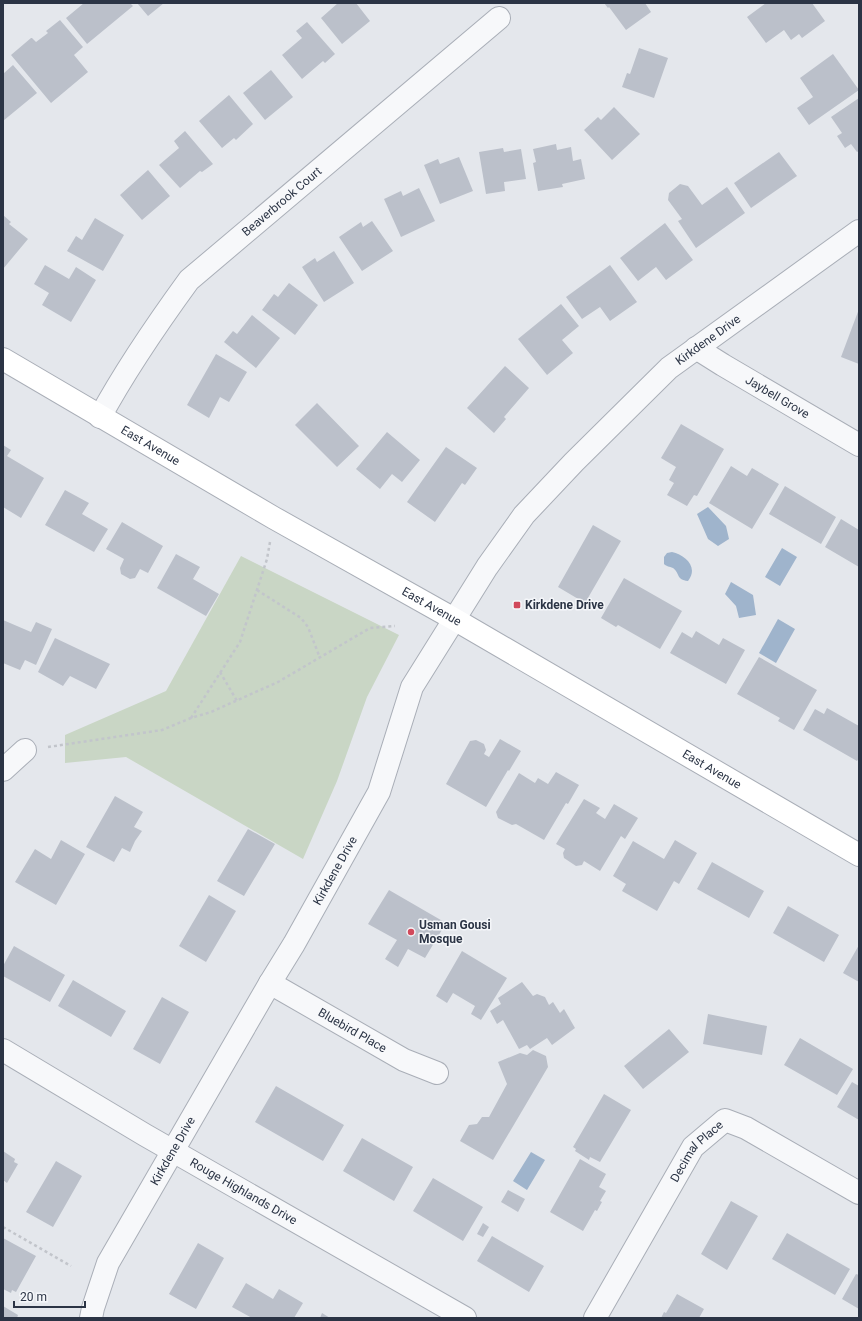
<svg xmlns="http://www.w3.org/2000/svg" width="862" height="1321" font-family="Roboto,sans-serif">
<style>
.green{fill:#c9d6c5}
.water{fill:#9fb4cc}
.building{fill:#bbc0ca}
.lines{fill:none;stroke-linecap:round;stroke-linejoin:round}
.street-casing{stroke:#a9aeb7;stroke-width:24}
.secondary-casing{stroke:#a9aeb7;stroke-width:24}
.path{stroke:#c2c5cb;stroke-width:2.5;stroke-dasharray:3 3;stroke-linecap:butt}
.street{stroke:#f7f8fa;stroke-width:22}
.secondary{stroke:#fff;stroke-width:22}
.poi-dot{fill:#d1495b;stroke:#f4f6f9;stroke-width:1.5}
.labels{text-anchor:middle;stroke-width:3;stroke-linejoin:round;paint-order:stroke}
.street-label{font-size:12px;fill:#2b3445;stroke:#f4f6f9}
.poi-label{font-size:12px;font-weight:bold;fill:#2b3445;stroke:#f4f6f9;text-anchor:start}
</style>
<rect width="100%" height="100%" fill="#e4e7ec"/>
<!-- green -->
<path class="green" d="M241 556 399 635 367 697 337 781 303 859 126 757 65 763V735L166 691Z"/>
<!-- water -->
<path class="water" d="M708 507 726 526 729 539 718 546 708 539 697 514Z
M782 548 797 557 780 586 765 577Z
M672 552C685 555 699 567 688 581 676 580 680 573 673 568 669 566 667 567 664 564V557L667 553Z
M731 582 753 595 756 615 739 618 736 606 725 594Z
M778 619 795 629 776 663 759 653Z
M531 1152 545 1160 527 1190 513 1181Z"/>
<!-- building -->
<path class="building" d="M84 3H130L133 6 87 44 66 18Z
M137 3H164L148 16Z
M338 3H356L370 21 342 44 321 18Z
M604 3H645L651 12 626 30 609 7 608 8Z
M766 3H812L825 21 802 38 799 34 791 40 784 30 766 43 747 17Z
M60 20 83 47 74 55 88 72 51 103 11 55 31 38H32L36 42 48 33 46 31Z
M307 22 335 54 325 63 323 61 302 79 282 55 302 38 296 31Z
M639 48 668 58 654 98 622 87 627 73 630 74Z
M833 54 859 90 809 125 797 108 813 97 800 78Z
M13 65 37 93 3 121V74Z
M271 70 293 97 265 120 243 93Z
M229 95 253 124 236 140 234 138 222 148 199 121Z
M859 98V151L857 152 851 144 845 148 837 136 842 133 831 117Z
M614 107 640 134 612 160 584 130 598 117 601 120Z
M185 131 213 164 202 172 200 171 180 188 159 165 179 148 174 141Z
M556 144 557 150 571 147 573 161 581 159 585 179 562 184 563 187 538 191 533 163 536 162 533 149Z
M503 148 504 152 521 149 526 179 504 182 505 191 486 194 479 152Z
M779 152 797 176 751 208 734 183Z
M459 157 473 191 440 204 424 165 438 159 440 164Z
M148 170 170 196 142 220 120 195Z
M680 184 688 186 702 205 727 187 745 213 696 248 678 221 682 219 668 200 669 193Z
M419 188 435 221 401 237 384 199 401 191 403 196Z
M3 215 11 222 9 224 28 239 3 269Z
M95 218 124 235 103 271 67 251 76 236 82 240Z
M372 221 393 251 362 271 339 237 361 222 363 227Z
M665 223 693 260 666 280 656 267 638 281 620 258Z
M334 251 354 283 324 302 302 267 315 258 317 262Z
M45 265 69 279 76 267 96 280 71 322 42 305 49 293 34 284Z
M610 265 637 302 610 321 600 307 582 319 566 297Z
M289 283 318 305 295 335 262 310 274 294 278 297Z
M561 304 579 326 562 340 573 353 547 375 518 339Z
M859 309V364L841 357Z
M252 315 280 338 256 368 224 342 233 331 237 334Z
M216 354 247 372 229 402 220 397 209 418 187 405Z
M505 366 529 388 504 417 506 419 494 433 467 408Z
M317 403 359 446 337 467 295 425Z
M681 424 724 449 697 496 694 495 687 506 667 495 674 483 669 480 676 467 661 458Z
M387 432 420 460 402 482 392 474 380 489 356 469Z
M3 445 11 450 7 456 44 478 21 518 3 507Z
M446 447 477 468 465 485 462 483 435 522 407 502Z
M731 466 747 476 752 468 779 484 752 529 709 503Z
M785 486 836 517 821 544 769 514Z
M65 490 89 503 82 514 108 529 94 552 45 525Z
M841 519 859 530V567L825 547Z
M122 522 163 546 148 573 140 569 135 578 130 579 121 574 120 568 124 559 106 549Z
M593 525 621 541 585 603 558 587Z
M176 554 200 567 193 579 219 594 206 616 157 588Z
M624 578 682 611 660 649 618 625 616 627 601 618Z
M3 620 31 632 36 622 52 629 36 665 25 660 20 670 3 663Z
M696 631 719 645 723 638 745 650 726 684 670 653 682 632 692 638Z
M55 638 110 664 96 689 70 676 63 686 38 672Z
M759 657 817 690 794 730 778 721 780 718 737 694Z
M827 708 859 726V758L857 761 803 730 815 709 824 714Z
M500 739 521 751 509 771 508 770 486 807 446 784 470 741 476 740 484 744 486 750 484 754 489 757Z
M556 772 579 785 568 804 566 803 544 840 516 824 512 825 498 818 496 812 519 773 535 783 538 778 548 784Z
M115 796 143 812 134 827 142 831 135 841 130 852 122 848 114 862 86 847Z
M584 799 600 808 596 813 605 819 614 804 638 818 625 839 621 836 600 871 584 861 582 865 576 866 564 858 563 853 565 849 556 844Z
M248 829 275 844 244 896 217 881Z
M61 840 85 854 56 905 15 882 35 849 51 859Z
M675 840 697 853 679 884 674 881 657 911 622 891 626 884 613 876 633 841 664 859Z
M712 862 764 891 749 918 697 889Z
M389 890 446 923 425 958 408 949 398 967 385 959 397 940 368 924Z
M209 895 236 911 206 962 179 946Z
M788 906 839 935 824 962 773 933Z
M859 945V982L843 973Z
M14 946 65 975 50 1002 3 976V966Z
M462 951 507 978 481 1020 471 1014 475 1006 453 993 447 1003 436 996Z
M73 980 126 1011 111 1037 58 1006Z
M522 982 533 996 537 994 545 997 549 1005 553 1002 560 1013 564 1009 575 1028 552 1045 547 1038 530 1049 527 1045 519 1049 503 1020 497 1024 490 1011 501 1004 498 998Z
M162 997 189 1012 160 1064 133 1049Z
M708 1014 767 1026 762 1055 703 1044Z
M669 1029 689 1052 643 1089 624 1066Z
M800 1038 853 1069 837 1095 784 1065Z
M533 1050 546 1056 548 1067 493 1160 460 1141 469 1125 477 1124 482 1117H489L507 1084 498 1062 520 1053 527 1055Z
M852 1082 859 1086V1120L837 1107Z
M276 1086 344 1125 323 1161 255 1122Z
M604 1094 631 1110 600 1162 590 1157 589 1160 575 1151 576 1149 573 1147Z
M362 1138 413 1167 394 1201 343 1171Z
M3 1151 15 1159 14 1162 18 1164 7 1183 3 1180Z
M580 1159 606 1174 599 1187 606 1191 600 1201 602 1202 597 1211 595 1210 583 1231 550 1212Z
M56 1161 82 1176 53 1227 26 1212Z
M433 1178 483 1207 463 1241 413 1211Z
M508 1190 525 1199 518 1212 501 1202Z
M731 1201 758 1216 727 1270 701 1254Z
M483 1223 489 1227 483 1237 477 1234Z
M787 1233 850 1269 835 1295 772 1259Z
M492 1236 544 1266 529 1292 477 1261Z
M3 1238 36 1256 16 1292 12 1290 11 1293 3 1289Z
M198 1243 224 1258 196 1309 169 1294Z
M856 1274 859 1275V1309L842 1299Z
M246 1283 273 1299 279 1289 303 1303 294 1318H252L232 1307Z
M677 1294 704 1309 699 1318H661L664 1312 666 1313Z
M3 1306 18 1315 17 1318H3Z
M322 1313 330 1318H320Z"/>
<g class="lines">
<!-- street casing -->
<g class="street-casing">
<g id="street">
<path id="s1" d="M696 348 723 365 859 445"/>
<path id="s2" d="M100 417C126 369 157 324 189 280L499 18"/>
<path d="M3 770 25 750"/>
<path id="s3" d="M270 983 404 1060 437 1073"/>
<path id="s4" d="M3 1050 145 1135 465 1318"/>
<path id="s5" d="M91 1318 93 1308 108 1263 270 983 294 944 379 792 412 687 487 567 524 515 574 462 669 368 859 231"/>
<path id="s6" d="M595 1318 693 1147 725 1120 746 1128 859 1193"/>
</g>
</g>
<!-- secondary casing -->
<g class="secondary-casing">
<g id="secondary">
<path id="s7" d="M3 359 274 518 454 619 859 855"/>
</g>
</g>
<!-- path -->
<path class="path" d="M257 590 301 618 308 627 320 658
M220 672 237 701
M191 718 240 642 267 559 270 542
M48 747 162 730 191 718 211 712 278 682 370 628 395 626
M3 1227 71 1266"/>
<!-- street -->
<use href="#street" class="street"/>
<!-- secondary -->
<use href="#secondary" class="secondary"/>
</g>
<!-- markers -->
<g class="poi-dot">
<rect x="513" y="601" width="8" height="8" rx="2"/>
<circle cx="411" cy="932" r="4"/>
</g>
<g class="labels">
<!-- street labels -->
<g class="street-label">
<text dy="4" stroke="none"><textPath href="#s2" startOffset="285">Beaverbrook Court</textPath></text>
<text dy="4" stroke="none"><textPath href="#s5" startOffset="1171">Kirkdene Drive</textPath></text>
<text dy="4" stroke="none"><textPath href="#s1" startOffset="95">Jaybell Grove</textPath></text>
<text dy="4" stroke="none"><textPath href="#s7" startOffset="171">East Avenue</textPath></text>
<text dy="4" stroke="none"><textPath href="#s7" startOffset="495">East Avenue</textPath></text>
<text dy="4" stroke="none"><textPath href="#s7" startOffset="819">East Avenue</textPath></text>
<text dy="4" stroke="none"><textPath href="#s5" startOffset="511">Kirkdene Drive</textPath></text>
<text dy="4" stroke="none"><textPath href="#s3" startOffset="95">Bluebird Place</textPath></text>
<text dy="4" stroke="none"><textPath href="#s5" startOffset="187">Kirkdene Drive</textPath></text>
<text dy="4" stroke="none"><textPath href="#s6" startOffset="196">Decimal Place</textPath></text>
<text dy="4" stroke="none"><textPath href="#s4" startOffset="279">Rouge Highlands Drive</textPath></text>
</g>
<!-- poi labels -->
<g class="poi-label">
<text x="525" y="609">Kirkdene Drive</text>
<text x="419" y="929">Usman Gousi<tspan x="419" dy="14">Mosque</tspan></text>
</g>
</g>
<!-- border -->
<rect width="862" height="1321" fill="none" stroke="#2b3445" stroke-width="8"/>
<!-- scale -->
<path d="M14 1301v6h71v-6" fill="none" stroke="#2b3445" stroke-width="2"/>
<text x="20" y="1301" font-size="12" fill="#2b3445" stroke="#f4f6f9" stroke-width="3" paint-order="stroke">20 m</text>
</svg>
